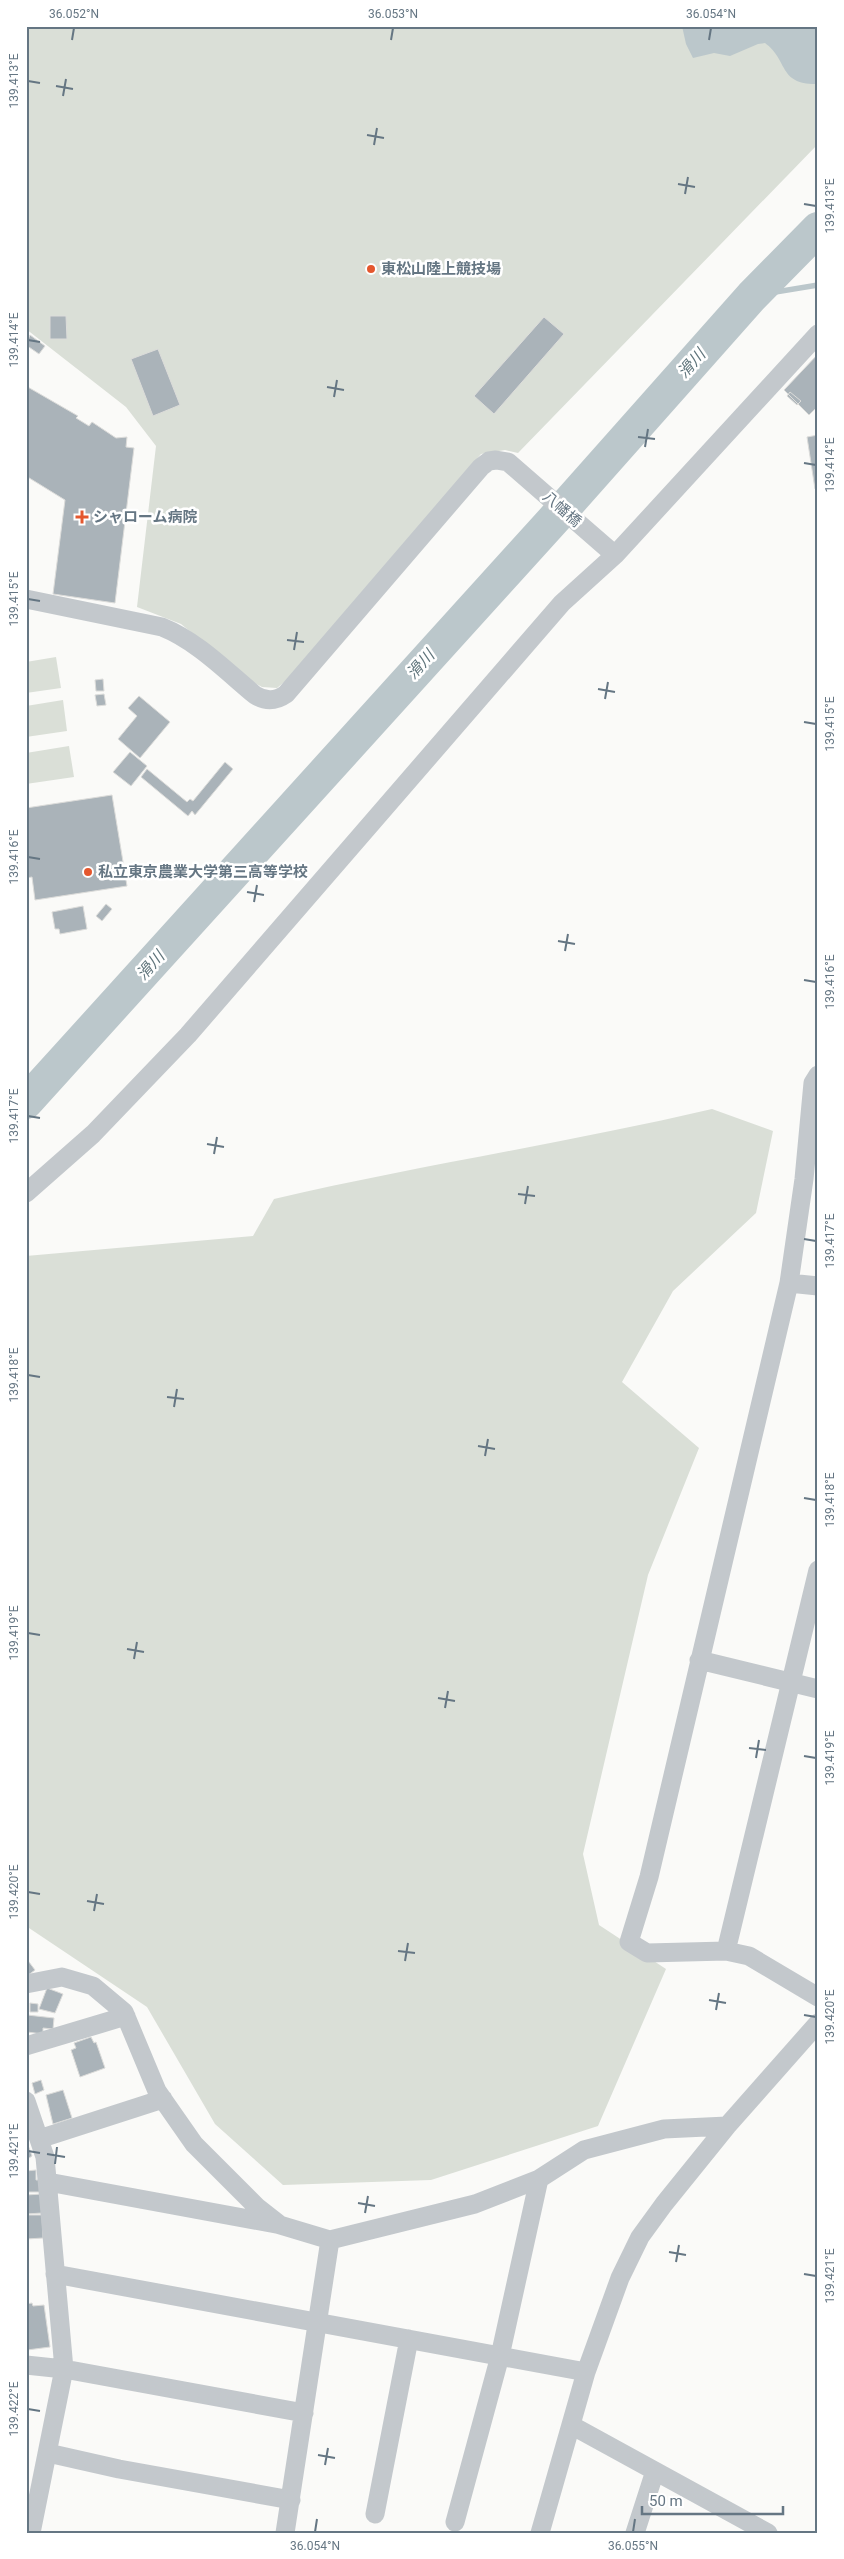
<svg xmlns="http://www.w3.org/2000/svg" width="844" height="2559" font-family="Roboto,'Noto Sans JP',sans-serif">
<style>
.green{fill:#dadfd7}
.water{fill:#bbc7cb}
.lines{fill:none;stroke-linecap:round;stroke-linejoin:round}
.stream{stroke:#bbc7cb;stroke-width:5.5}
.river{stroke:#bbc7cb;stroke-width:34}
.building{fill:#aab3b9;stroke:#dcdcda}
.minor{stroke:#c3c8cc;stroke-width:19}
.ticks{fill:none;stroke:#657683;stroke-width:2}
.poi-dot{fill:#e4572e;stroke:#fff;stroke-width:2}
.labels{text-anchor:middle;stroke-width:5;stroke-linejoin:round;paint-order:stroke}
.poi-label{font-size:15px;font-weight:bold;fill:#657683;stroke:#fff;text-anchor:start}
.street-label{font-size:15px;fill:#657683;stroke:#fff}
.water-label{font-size:16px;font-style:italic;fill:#60757c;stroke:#fff}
.neatline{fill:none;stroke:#657683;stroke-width:2}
.ticks-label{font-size:12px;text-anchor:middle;fill:#657683}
</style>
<rect width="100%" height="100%" fill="#fafaf8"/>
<!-- green -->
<path class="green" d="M26 26H818V144L518 453 505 450 481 454 288 679 277 688 262 687 251 681 181 624 137 607 156 446 126 407 26 329Z
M56 657 61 688 26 693V662Z
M63 700 67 731 26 737V706Z
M69 746 74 777 26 784V753Z
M712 1109 773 1131 756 1213 673 1291 622 1382 699 1448 648 1575 583 1854 599 1925 666 1969 598 2126 431 2180 283 2185 215 2124 147 2007 26 1926V1256L253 1236 274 1199C419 1165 567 1143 712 1109Z"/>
<!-- water -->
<path class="water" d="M682 26H818V84C778 85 789 61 765 43L758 44 730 56 714 53 693 58 686 44Z"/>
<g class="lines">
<!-- stream -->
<path class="stream" d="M752 296 818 285"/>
<!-- river -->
<path class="river" d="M26 1102 555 518 752 296 818 229"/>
</g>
<!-- building -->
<path class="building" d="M50 316H66L67 339H50Z
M544 317 564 334 494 414 474 396Z
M30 335 45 346 39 354 26 345Z
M158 349 180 405 153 416 131 359Z
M818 354V406L809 415 784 390Z
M26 386 78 416 76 418 89 426 92 422 116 438 127 437 126 447 134 448 115 603 53 594 65 500 26 476Z
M790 392 801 401 797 405 787 396Z
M818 435V489H815L807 437Z
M103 679 104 691H96L95 680Z
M104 694 106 705 97 706 95 695Z
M139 696 170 722 140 758 118 739 137 716 128 708Z
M130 752 147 766 131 786 113 772Z
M225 762 233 769 195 815 192 811 188 816 141 777 147 769 187 802 190 799 193 801Z
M112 795 127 886 35 900 32 877 26 878V808Z
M106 904 112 909 102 921 96 916Z
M83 906 87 929 60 934 59 929H55L52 912Z
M26 1958 35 1970 27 1976 26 1975Z
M47 1988 63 1994 55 2013 39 2009Z
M30 2003 38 2004V2012H30Z
M27 2015 54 2018 53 2029 43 2028V2034L27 2032Z
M91 2037 94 2043 96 2042 105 2068 80 2077 71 2050 76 2048 74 2043Z
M41 2080 44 2090 35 2094 32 2083Z
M63 2090 72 2118 53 2124 46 2095Z
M26 2140 32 2156 26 2160Z
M36 2170V2180H41V2192H26V2171Z
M42 2194V2213L26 2214V2195Z
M26 2215H42L43 2238 26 2239Z
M32 2303 33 2306 44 2305 50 2347 27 2350 26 2304Z"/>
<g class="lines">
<!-- minor -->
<path class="minor" d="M26 599 162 627C197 641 226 671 255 695 266 702 276 701 286 694L481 467 489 461 496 460 508 462 615 555
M818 1075 813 1083 804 1179 789 1283 649 1877 629 1942 647 1953 726 1951 749 1956 818 1997
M26 1193 93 1134 188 1035 562 603 615 555 818 334
M789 1283 818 1286
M699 1660 818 1689
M726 1951 818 1570
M26 1984 62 1977 93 1986 124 2012 157 2091 194 2144 257 2207 280 2225 330 2240 475 2204 539 2179 584 2150 664 2129 727 2126
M26 2046 126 2016
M26 2101 45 2157 64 2369 31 2533
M39 2139 163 2099
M48 2182 276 2224
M55 2274 586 2372
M26 2365 64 2369 304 2413
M571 2425 768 2533
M48 2453 119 2469 291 2500
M375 2514 409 2339
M455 2522 500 2356 539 2179
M285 2533 330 2240
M540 2533 586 2372 620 2278 640 2237 664 2204 727 2126 818 2023
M635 2533 655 2471"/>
</g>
<!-- ticks -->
<path class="ticks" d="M72 40 74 28M391 40 393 28M709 40 711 28M28 81 40 83M56 86 73 89M63 96 66 79M367 135 384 138M374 145 377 128M678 184 695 187M685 194 688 177M804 204 816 206M28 340 40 342M327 387 344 390M334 397 337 380M638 437 655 439M645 447 648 429M804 463 816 465M28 599 40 601M287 640 304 642M294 650 297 632M598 689 615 692M605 699 608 682M804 722 816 724M28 857 40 859M247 892 264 895M254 902 257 885M558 941 575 944M565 951 568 934M804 980 816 982M28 1116 40 1118M207 1144 224 1147M214 1154 217 1137M518 1194 535 1196M525 1204 528 1186M804 1239 816 1241M28 1375 40 1377M167 1397 184 1399M174 1407 177 1389M478 1446 495 1449M485 1456 488 1439M804 1498 816 1500M28 1633 40 1635M127 1649 144 1652M134 1659 137 1642M438 1698 455 1701M445 1708 448 1691M749 1748 766 1750M804 1756 816 1758M756 1758 759 1740M28 1892 40 1894M87 1901 104 1904M94 1911 97 1894M398 1951 415 1953M405 1961 408 1943M709 2000 726 2003M716 2010 719 1993M804 2015 816 2017M28 2151 40 2153M47 2154 65 2157M55 2164 57 2147M358 2203 375 2206M365 2213 368 2196M669 2252 686 2255M676 2262 679 2245M804 2274 816 2276M28 2409 40 2411M318 2455 335 2458M325 2465 328 2448M315 2532 317 2519M633 2532 635 2519"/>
<!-- markers -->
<g class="poi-dot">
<circle cx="371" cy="269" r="5"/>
<path d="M79.5 509.5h5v5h5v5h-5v5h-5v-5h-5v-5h5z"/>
<circle cx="88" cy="872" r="5"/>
</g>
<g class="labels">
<!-- poi labels -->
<g class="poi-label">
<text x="381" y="274">東松山陸上競技場</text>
<text x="93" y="522">シャローム病院</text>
<text x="98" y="877">私立東京農業大学第三高等学校</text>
</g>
<!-- street labels -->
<g class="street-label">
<text transform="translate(562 509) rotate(41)" y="5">八幡橋</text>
</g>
<!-- water labels -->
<g class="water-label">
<text transform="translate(691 363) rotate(-48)" y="6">滑川</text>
<text transform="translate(420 664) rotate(-48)" y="6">滑川</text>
<text transform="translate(150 965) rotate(-48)" y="6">滑川</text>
</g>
</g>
<!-- border -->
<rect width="844" height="2559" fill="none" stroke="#ffffff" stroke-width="55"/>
<!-- scale -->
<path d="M642 2506v8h141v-8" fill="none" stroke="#657683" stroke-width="2.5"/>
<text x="649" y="2506" font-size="15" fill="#657683" stroke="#ffffff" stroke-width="4" paint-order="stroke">50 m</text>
<rect x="28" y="28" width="788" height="2504" class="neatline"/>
<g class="ticks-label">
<text x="74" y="18">36.052°N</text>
<text x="393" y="18">36.053°N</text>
<text x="711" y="18">36.054°N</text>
<text transform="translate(14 81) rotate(-90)" y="4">139.413°E</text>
<text transform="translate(830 206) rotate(-90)" y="4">139.413°E</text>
<text transform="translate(14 340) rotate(-90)" y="4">139.414°E</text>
<text transform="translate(830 465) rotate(-90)" y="4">139.414°E</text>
<text transform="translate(14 599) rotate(-90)" y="4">139.415°E</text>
<text transform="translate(830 724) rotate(-90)" y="4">139.415°E</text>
<text transform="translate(14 857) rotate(-90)" y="4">139.416°E</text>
<text transform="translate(830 982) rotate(-90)" y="4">139.416°E</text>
<text transform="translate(14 1116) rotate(-90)" y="4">139.417°E</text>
<text transform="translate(830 1241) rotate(-90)" y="4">139.417°E</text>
<text transform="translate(14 1375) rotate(-90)" y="4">139.418°E</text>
<text transform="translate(830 1500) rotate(-90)" y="4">139.418°E</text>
<text transform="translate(14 1633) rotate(-90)" y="4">139.419°E</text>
<text transform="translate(830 1758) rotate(-90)" y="4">139.419°E</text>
<text transform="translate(14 1892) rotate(-90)" y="4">139.420°E</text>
<text transform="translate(830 2017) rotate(-90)" y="4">139.420°E</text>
<text transform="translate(14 2151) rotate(-90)" y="4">139.421°E</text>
<text transform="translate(830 2276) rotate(-90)" y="4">139.421°E</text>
<text transform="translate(14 2409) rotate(-90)" y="4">139.422°E</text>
<text x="315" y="2550">36.054°N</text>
<text x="633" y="2550">36.055°N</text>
</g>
</svg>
